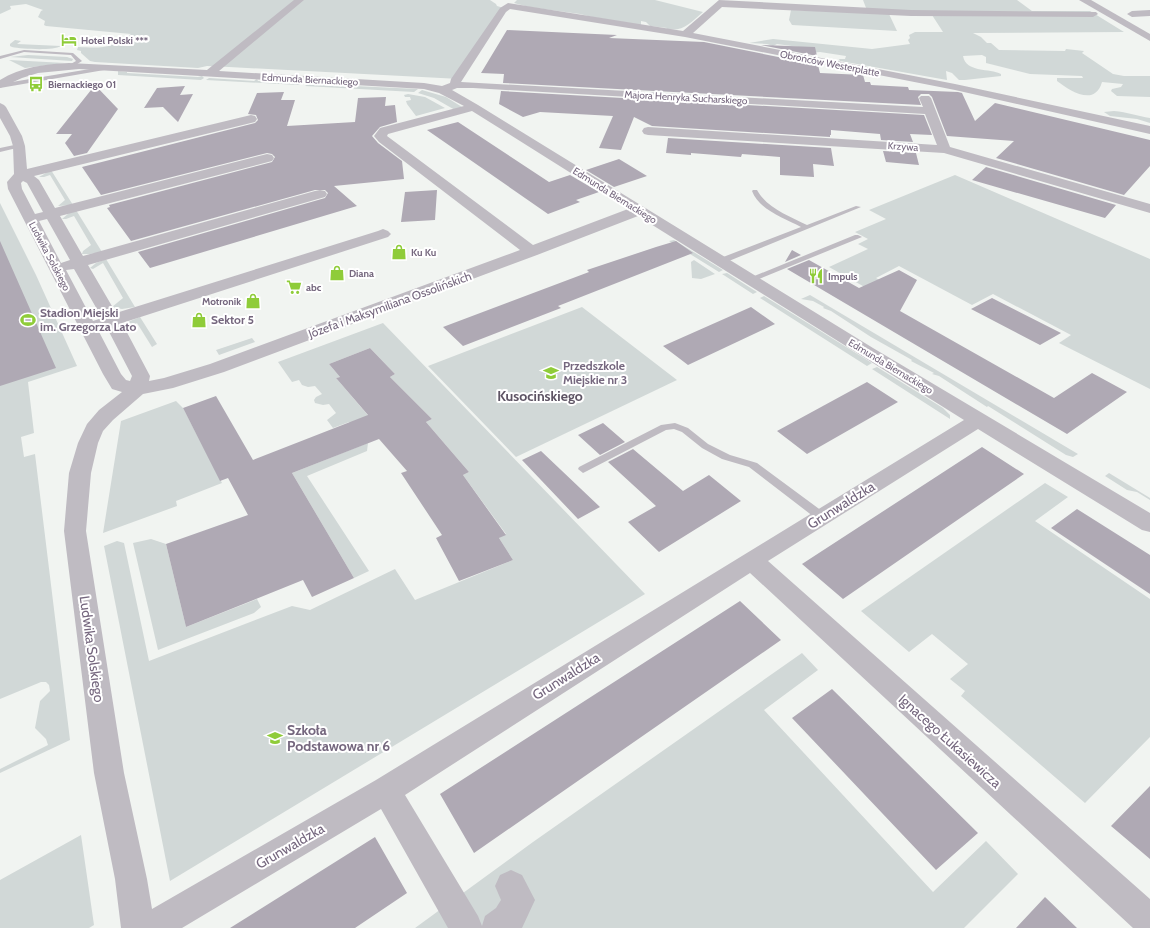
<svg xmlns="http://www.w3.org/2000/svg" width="1150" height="928" font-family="Cabin,sans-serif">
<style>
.green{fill:#d1d8d7}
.building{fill:#afa9b4}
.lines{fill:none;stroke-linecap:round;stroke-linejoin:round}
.service{fill:#bfbbc2;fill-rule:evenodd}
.minor{fill:#bfbbc2;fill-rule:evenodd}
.tertiary{fill:#bfbbc2;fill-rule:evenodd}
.labels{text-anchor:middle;stroke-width:4;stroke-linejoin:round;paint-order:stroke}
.far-poi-label{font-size:10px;font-weight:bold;fill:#75677e;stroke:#fff;text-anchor:start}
.far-street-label{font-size:10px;fill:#75677e;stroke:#fff}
.street-label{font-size:12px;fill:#75677e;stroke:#fff}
.poi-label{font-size:12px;font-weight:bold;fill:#75677e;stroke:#fff;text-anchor:start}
.quarter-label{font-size:14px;font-weight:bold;fill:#5e5464;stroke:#fff}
.near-street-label{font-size:14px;fill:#75677e;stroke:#fff}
.near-poi-label{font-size:14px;font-weight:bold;fill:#75677e;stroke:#fff;text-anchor:start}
</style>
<rect width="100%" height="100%" fill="#f1f4f1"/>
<!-- green -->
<path class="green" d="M0 0H490L496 4 497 6 507 9 460 79 229 67 207 66 198 68 95 62 90 61 81 53V51L77 50 78 47C102 48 111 49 131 34L46 26 44 25 45 21 38 17 41 11 43 10 26 4 10 6 11 9 0 14Z
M517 0H655L703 12C690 23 684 32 666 29L667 28 650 26 646 22 641 21V25L592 17 580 14 529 7 514 3Z
M863 0H1017L1032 11H1090L1124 32 973 33 981 37 987 43H991L999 50 1065 51 1066 49 1084 51 1082 53 1113 74 1124 76H1150V97L1117 96 1111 91 1112 89 1121 87 1123 84 1102 82C1095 107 1070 91 1057 81V78H1083L1082 76 1030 74 986 63V57L982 55 963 56C966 73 990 68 1001 74V76L965 80H959L952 73 946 71 947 80 840 61 839 59H845L846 56 820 52 810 53 799 47 777 44 773 46 767 44 749 43 773 39 872 49 910 44 908 40 910 38 909 35 915 32H943L932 15 889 14 897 31 792 25 789 20 791 10 868 13Z
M15 40 21 41 17 44 61 46C53 51 22 49 12 47L10 46V44Z
M28 55 67 57 73 59 72 61 10 57Z
M9 60 65 63 25 68Z
M118 71 127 72V73L198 77 202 76 204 78 201 80 118 75Z
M209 78 254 81 257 79 258 81 302 83 299 85 206 80Z
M311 82 312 84 418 89 414 92 305 86Z
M422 90 446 97 462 107 455 110 434 98 418 93Z
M408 94 425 97 445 108 416 116 407 104 406 101 411 100 410 97H405L404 95Z
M1114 111C1127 112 1138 116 1150 118V123L1137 119 1110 116 1104 112Z
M51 170 73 205 58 206 65 200 50 175 44 177H39Z
M955 175 1150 259V389L1059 343 1071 335 993 294 972 305 899 266 876 278 885 283 870 290 829 267 868 249 858 244 868 239 855 232 886 219 869 210Z
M0 203 36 275 77 366 28 382 34 433 21 437 24 457 35 454 70 740 0 773V769L48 745 46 739 35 728 40 701 50 691 49 685 46 682H41L0 699Z
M76 210 102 252 90 254H82L83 251 91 245 74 216 66 219H62L69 213Z
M674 240 723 270 719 272 669 241Z
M106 259 135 307 122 309 112 307 123 298 103 263 93 269 90 268 96 263Z
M694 260 715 274 701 279 692 278 691 262Z
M727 273 757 292 753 294 722 274Z
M810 295 1078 454 1073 457 1066 455 988 406 987 407 939 376 932 374 934 373 911 361 912 360 871 337 831 311 823 308 824 307 813 301 801 299Z
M764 296 872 363 867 366 760 298Z
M582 307 677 380 516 457 428 366Z
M140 317 157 344 152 347 137 323 130 327H124L130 321Z
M383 323 645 594 170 881 104 546 117 541 124 543 149 661 292 606 310 610 395 569 415 600 513 560 499 538 506 534 463 475 469 472 426 422 432 419 390 377 395 374 370 348 329 364 340 377 336 378 372 420 353 427 349 422 333 428 327 420 336 413 329 404 323 405 315 403 314 400 316 397 322 394 315 386 308 387 302 385 299 380 292 382 278 362Z
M252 338 255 342 219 355 216 350Z
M877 367 943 408 950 415V419L872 369Z
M176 401 183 408 222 483 176 501 177 506 103 533 121 421Z
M368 443 367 451 307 476 369 571 354 578 292 473Z
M1109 473 1150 498V500L1137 492 1127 490 1105 476Z
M1045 483 1068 497 1035 521 1150 599V737L1085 803 961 696 965 691 950 679 968 664 932 634 909 652 861 611Z
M151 539 166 544 186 627 257 599 261 607 254 613 158 650 133 543Z
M802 653 818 670 764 710 933 892 986 841 1018 874 964 928H415L533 842Z
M81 835 94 925 89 928H0V880Z"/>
<!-- building -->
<path class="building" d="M507 30 617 35 609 38 704 42 818 65 820 73 863 75 865 82H870L871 85 908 87 909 90 958 92 962 93 975 121 995 103 1150 140V166L1124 195 996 158 1014 141 947 136 932 97 929 94H921L918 97 921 105 503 83 504 74 481 73Z
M761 45 815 47 817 56Z
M95 85 118 109 87 153 74 156 65 143 72 134H56Z
M185 86 180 95 193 94 178 122 163 107 144 108 157 88Z
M501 91 924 115 932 135 910 134 913 142 881 140 880 134 831 130V135H830V137L652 126 634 117 621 150 599 148 613 116 540 112 523 117 499 104Z
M284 92 281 100H295L287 126 355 122 358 98 386 97 385 106 395 105 397 122 380 127 372 136 378 143 402 161 404 179 334 186 357 206 150 268 138 252 325 198 328 193 325 190H315L131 241 107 208 110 207 109 205 272 162 275 157 272 154 267 153 101 195 82 167 255 123 258 120 256 115 248 114 257 93Z
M458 122 549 182 570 175 599 192 576 200 580 202 548 214 427 130Z
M668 138 831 148 834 166 813 164 814 177 780 175V157L742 154 741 157 691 153V155L666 153Z
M883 151 916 153 919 165 886 162Z
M619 159 647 176 614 187 586 170Z
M986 167 1116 205 1105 218 972 180Z
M437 190 435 220 401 222 405 192Z
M0 241 56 368 0 386Z
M676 241 693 253 558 306 561 308 463 346 443 327 589 272 587 270 656 247Z
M792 250 801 255 785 262Z
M809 260 859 288 899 270 917 280 900 311 1054 398 1092 373 1127 392 1067 434 787 269Z
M992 298 1061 333 1040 345 971 309Z
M751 307 775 324 688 365 663 346Z
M370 348 395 374 390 377 432 419 426 422 469 472 463 475 506 535 499 538 513 560 459 581 436 538 442 535 401 473 407 471 379 439 292 473 354 578 312 597 303 580 186 627 166 544 248 515 228 478 220 481 183 408 216 396 253 460 368 415 336 378 340 377 329 364Z
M867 382 898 402 807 454 777 431Z
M603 423 625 442 600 455 578 435Z
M982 447 1024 474 843 599 802 564Z
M633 449 683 491 709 475 741 501 659 552 628 522 656 506 608 462Z
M541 451 600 507 578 519 522 460Z
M1077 509 1150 555V594L1051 528Z
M740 601 781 640 474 853 440 794Z
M832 689 978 833 936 870 792 718Z
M1150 786V859L1111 826Z
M375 837 407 893 355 928H230Z
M1045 897 1077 928H1016Z"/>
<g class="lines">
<!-- service -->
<path class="service" d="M24 50 73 53 82 61 71 68 68 66 69 65 76 61 71 55 24 52 0 59V56Z
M108 66 110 67V69L0 88V84Z
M19 144 21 145V147L0 152V148Z
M753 190H757C767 208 789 216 807 225L856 206 861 207 724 263H718V259L801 227C784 218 759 210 752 191Z
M855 235H858L862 237 754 281H751L747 279Z
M675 423 688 428 708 444 730 455 757 463 826 514 827 517 826 520H818L749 467 722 459 702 448 682 432 674 429 666 430 587 471 583 473 578 469 579 467 661 425Z"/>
<!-- minor -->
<path class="minor" d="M294 0H304L219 71 424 83 442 86 450 83 451 79 500 8 508 3 683 31 719 0 911 10 1096 12 1098 14 1093 17 911 16 722 7 693 33 955 84 1150 126V134L955 90 685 37 510 9 506 12 461 82 923 107 919 98 921 96H929L931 98 950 147 1150 204V213L944 153 648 135 644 134 642 131 644 128 648 127 937 145 925 114 473 88H457L452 90 478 105 873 348 1150 513V532L1142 530 978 429 768 561 1150 899V928H1133L750 573 405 795 478 916 482 926 485 916 496 908 501 900 495 886 500 875 511 870 522 875 535 900 522 928H448L381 809 182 928H121L115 879 94 773 64 531 69 473 78 443 87 424 99 410 122 392 112 389 103 374 8 189 7 182 14 174 13 146 10 136 0 118V103L4 105 6 107 22 136 25 146 27 169 251 115 255 116 257 119 255 122 34 176 39 180 55 208 267 154 272 155 274 158 272 161 60 216 83 256 315 191 320 190 325 191 327 194 325 197 88 265 116 313 378 231 383 229 388 231 391 234 388 237 122 323 150 376 149 381 164 378 210 364 520 250 379 142 374 136 380 128 464 106 439 93 424 89 79 69 38 73 22 78 0 88V80C21 67 45 64 69 63L207 70ZM472 111 628 209 533 245 387 136 388 134ZM23 181 27 183 43 212 35 214 22 189 21 183ZM638 216 964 420 376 780 152 909 147 879 124 773 86 531 91 473 98 443 103 431 113 420 143 394 173 388 224 372 537 255ZM47 219 70 260 61 263 39 221ZM74 269 102 318 93 321 66 270ZM97 328H107L132 376 130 381 126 380 121 374Z
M1150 10V16L1132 17 1127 14 1132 11Z"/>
<!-- tertiary -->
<path class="tertiary" d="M1079 0H1091L1150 34V41Z"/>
</g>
<!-- icons -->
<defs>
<g id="hotel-bare" transform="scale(1.2)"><path d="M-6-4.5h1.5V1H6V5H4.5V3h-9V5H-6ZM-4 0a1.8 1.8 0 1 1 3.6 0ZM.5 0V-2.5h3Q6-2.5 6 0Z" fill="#8fcc39" stroke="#fff" stroke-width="2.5" paint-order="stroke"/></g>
<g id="bus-bare" transform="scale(1.2)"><path d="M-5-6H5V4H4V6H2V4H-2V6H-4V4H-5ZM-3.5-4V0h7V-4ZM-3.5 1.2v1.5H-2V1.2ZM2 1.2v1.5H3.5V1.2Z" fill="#8fcc39" stroke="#fff" stroke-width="2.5" paint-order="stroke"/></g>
<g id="shop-bare" transform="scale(1.2)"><path d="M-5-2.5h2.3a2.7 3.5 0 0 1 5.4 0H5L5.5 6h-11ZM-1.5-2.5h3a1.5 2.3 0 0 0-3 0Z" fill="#8fcc39" stroke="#fff" stroke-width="2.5" paint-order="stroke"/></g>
<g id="restaurant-bare" transform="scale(1.2)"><path d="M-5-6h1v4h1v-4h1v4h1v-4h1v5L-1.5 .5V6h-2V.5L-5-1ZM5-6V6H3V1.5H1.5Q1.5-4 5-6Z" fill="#8fcc39" stroke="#fff" stroke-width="2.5" paint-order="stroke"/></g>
<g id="supermarket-bare" transform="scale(1.2)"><path d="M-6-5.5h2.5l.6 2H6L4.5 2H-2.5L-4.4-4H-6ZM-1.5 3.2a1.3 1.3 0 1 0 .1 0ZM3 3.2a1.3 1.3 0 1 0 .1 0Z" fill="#8fcc39" stroke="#fff" stroke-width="2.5" paint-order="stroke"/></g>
<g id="stadium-bare" transform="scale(1.2)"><path d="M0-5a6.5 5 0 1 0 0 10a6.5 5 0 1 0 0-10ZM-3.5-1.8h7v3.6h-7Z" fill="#8fcc39" stroke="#fff" stroke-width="2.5" paint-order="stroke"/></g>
<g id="school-bare" transform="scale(1.2)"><path d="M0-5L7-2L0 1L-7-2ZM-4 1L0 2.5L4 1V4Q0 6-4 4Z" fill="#8fcc39" stroke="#fff" stroke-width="2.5" paint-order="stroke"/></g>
</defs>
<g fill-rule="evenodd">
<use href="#hotel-bare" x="69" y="40"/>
<use href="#bus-bare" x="36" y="84"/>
<use href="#shop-bare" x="399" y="252"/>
<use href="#shop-bare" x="337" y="273"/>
<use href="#restaurant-bare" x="816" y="276"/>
<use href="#supermarket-bare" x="294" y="287"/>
<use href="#shop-bare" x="253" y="301"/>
<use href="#stadium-bare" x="28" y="320"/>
<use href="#shop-bare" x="199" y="320"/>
<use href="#school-bare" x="551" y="373"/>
<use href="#school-bare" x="275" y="738"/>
</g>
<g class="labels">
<!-- far-poi labels -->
<g class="far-poi-label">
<text x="81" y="44">Hotel Polski ***</text>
<text x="48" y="88">Biernackiego 01</text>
<text x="411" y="256">Ku Ku</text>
<text x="349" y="277">Diana</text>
<text x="828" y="280">Impuls</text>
<text x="306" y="291">abc</text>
<text x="241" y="305" text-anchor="end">Motronik</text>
</g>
<!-- far-street labels -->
<g class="far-street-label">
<text transform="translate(830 63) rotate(11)" y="4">Obrońców Westerplatte</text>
<text transform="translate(310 79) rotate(3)" y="4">Edmunda Biernackiego</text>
<text transform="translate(686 97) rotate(3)" y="4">Majora Henryka Sucharskiego</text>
<text transform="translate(903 146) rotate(4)" y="4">Krzywa</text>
<text transform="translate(615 195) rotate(32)" y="4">Edmunda Biernackiego</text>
<text transform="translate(50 256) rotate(62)" y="4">Ludwika Solskiego</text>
<text transform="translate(891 366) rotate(31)" y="4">Edmunda Biernackiego</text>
</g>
<!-- street labels -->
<g class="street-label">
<text transform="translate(390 305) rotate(-20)" y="4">Józefa i Maksymiliana Ossolińskich</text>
</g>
<!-- poi labels -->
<g class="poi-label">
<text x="40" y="317">Stadion Miejski<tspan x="40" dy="14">im. Grzegorza Lato</tspan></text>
<text x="211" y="324">Sektor 5</text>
<text x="563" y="370">Przedszkole<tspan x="563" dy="14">Miejskie nr 3</tspan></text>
</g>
<!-- quarter labels -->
<g class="quarter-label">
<text x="540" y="401">Kusocińskiego</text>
</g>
<!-- near-street labels -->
<g class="near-street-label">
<text transform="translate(841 505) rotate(-32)" y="5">Grunwaldzka</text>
<text transform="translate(92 649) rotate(82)" y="5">Ludwika Solskiego</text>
<text transform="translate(566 676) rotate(-32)" y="5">Grunwaldzka</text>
<text transform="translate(950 741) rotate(42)" y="5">Ignacego Łukasiewicza</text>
<text transform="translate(290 846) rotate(-30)" y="5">Grunwaldzka</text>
</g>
<!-- near-poi labels -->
<g class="near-poi-label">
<text x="287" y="735">Szkoła<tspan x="287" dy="16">Podstawowa nr 6</tspan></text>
</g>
</g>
</svg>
